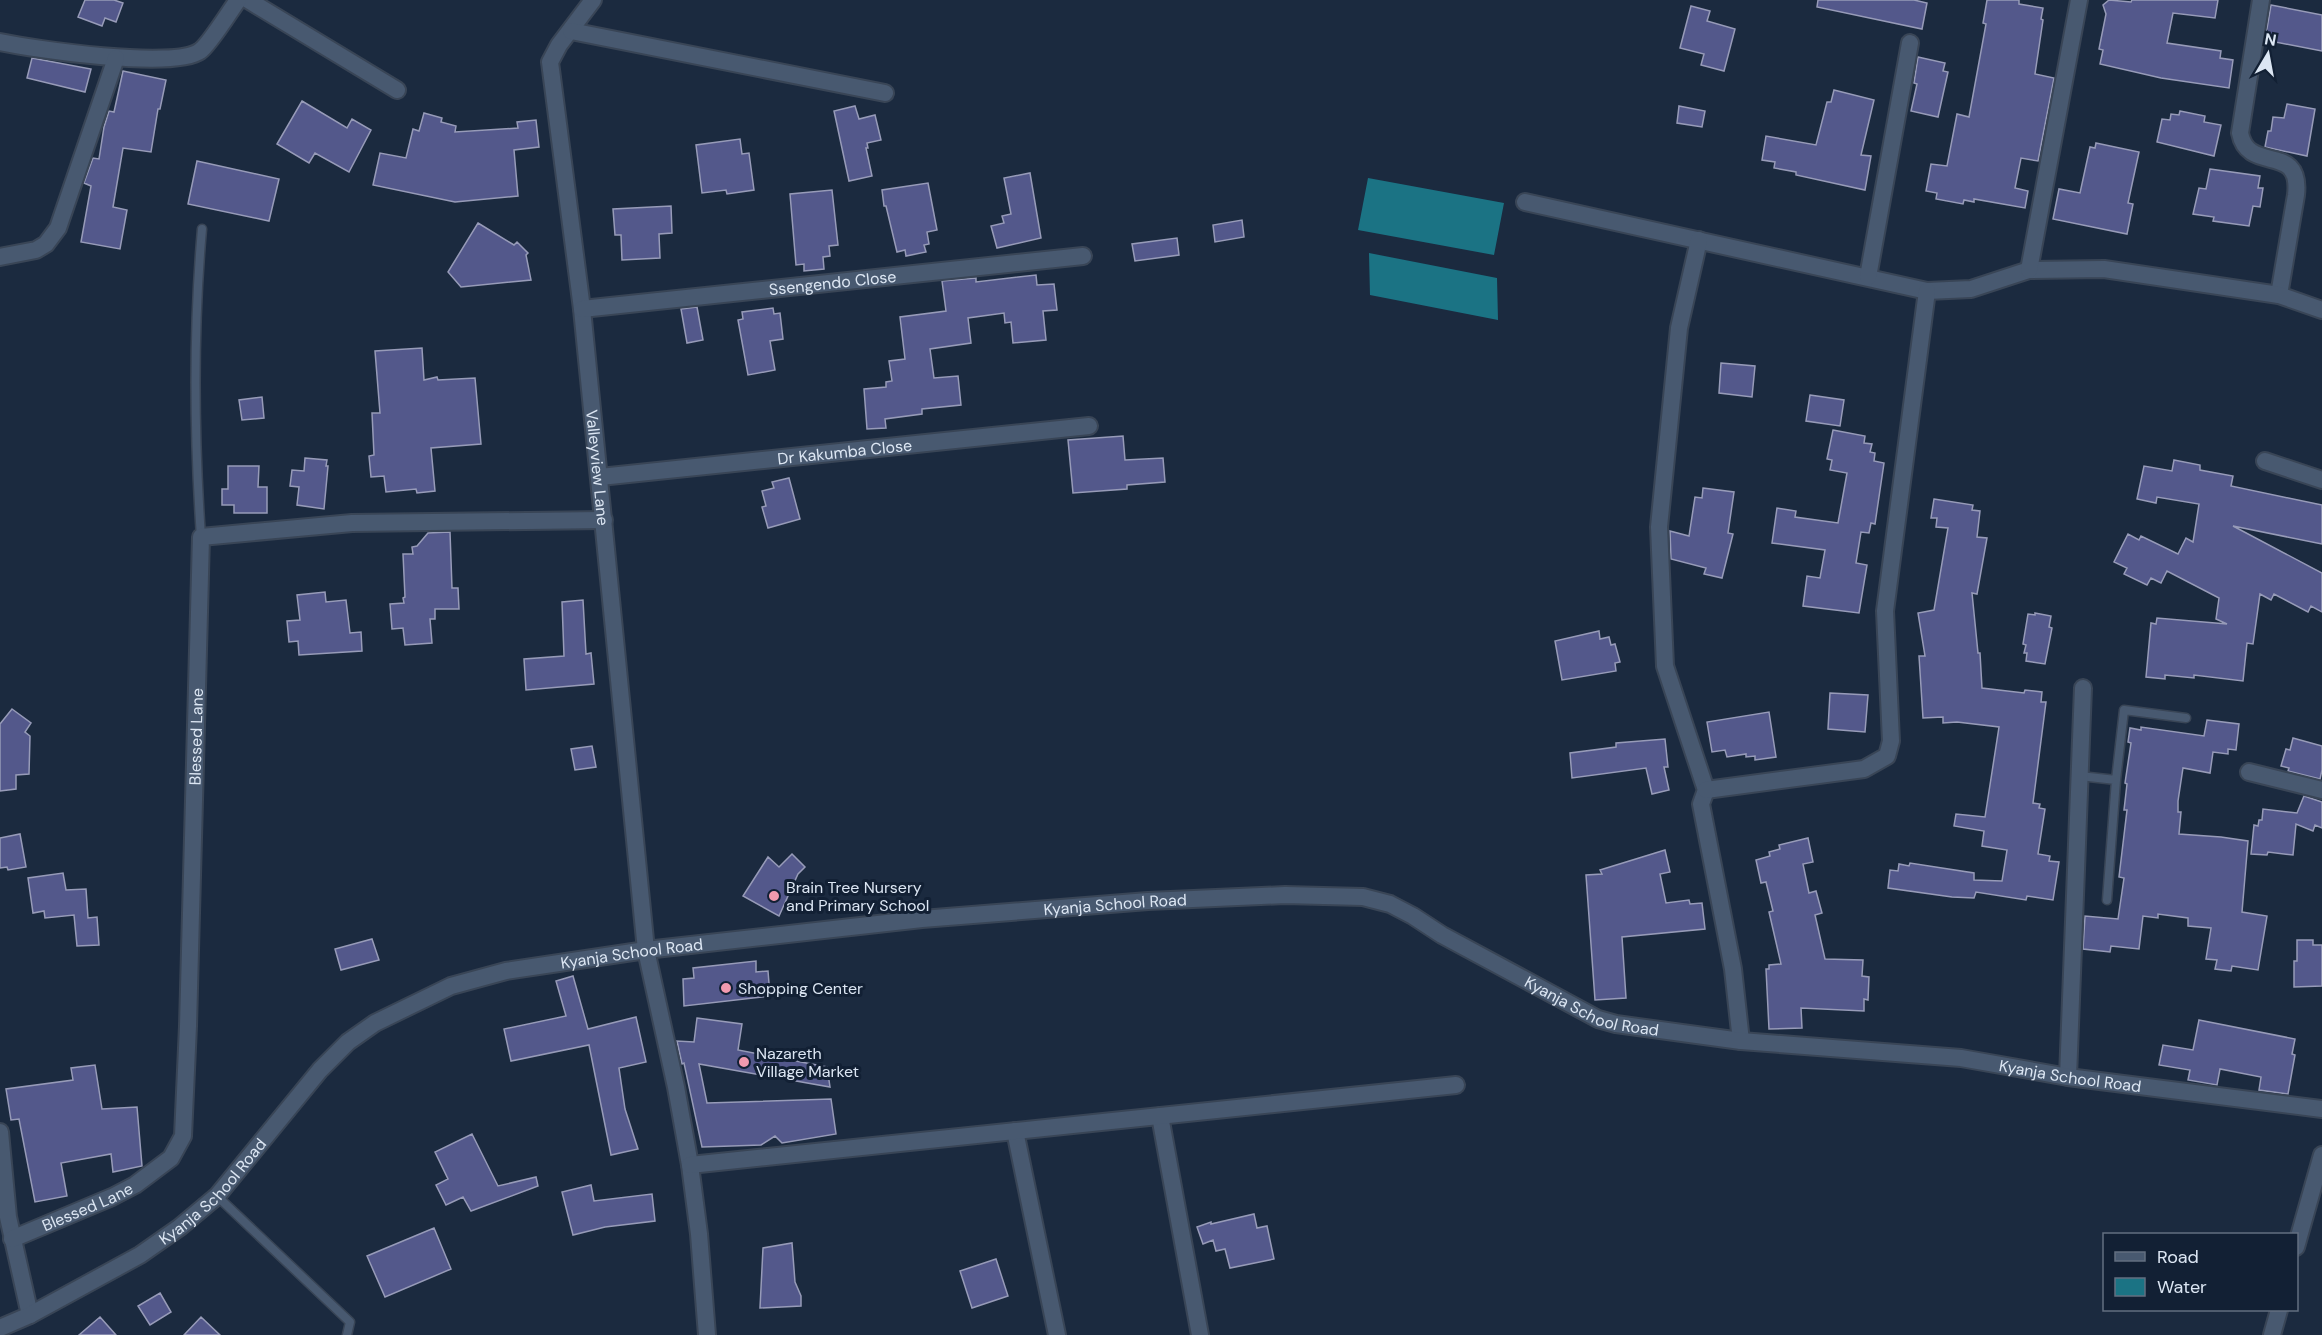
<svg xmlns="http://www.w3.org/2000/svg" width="2322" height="1335" font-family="'DM Sans',sans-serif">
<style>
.water{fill:#1b7384}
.building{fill:#53588b;stroke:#979bb8;stroke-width:1.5}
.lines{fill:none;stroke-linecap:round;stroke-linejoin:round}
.service-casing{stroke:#394556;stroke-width:11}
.minor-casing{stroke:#394556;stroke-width:20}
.service{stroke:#485970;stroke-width:8}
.minor{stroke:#485970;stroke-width:16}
.poi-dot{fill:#f29aaf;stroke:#122034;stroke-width:2}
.labels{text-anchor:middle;stroke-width:6;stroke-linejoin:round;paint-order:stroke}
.street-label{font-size:16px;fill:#dce6f3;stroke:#122034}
.poi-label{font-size:16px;fill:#dce6f3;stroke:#122034;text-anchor:start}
</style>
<rect width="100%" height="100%" fill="#1b2a3f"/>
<!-- water -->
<path class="water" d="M1368 178 1504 203 1494 255 1358 230Z
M1369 253 1497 278 1498 320 1370 295Z"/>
<!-- building -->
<path class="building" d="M85 0H114L123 3 116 22 105 18 102 26 78 17Z
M1818 0H1914L1927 3 1922 29 1817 7Z
M1987 0H2019V4L2043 8 2041 19 2043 20 2035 74 2054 78 2038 161 2021 158 2015 188 2028 191 2025 208 1974 199V202L1964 200 1963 204 1936 199 1937 193 1926 191 1931 164 1947 166 1957 114 1969 117 1986 24 1983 23Z
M2109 0 2131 2 2132 0H2218L2215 18 2173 13 2167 43 2221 51 2220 58 2233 60 2229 88 2161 78 2100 64 2103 50 2099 49 2106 14 2103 5Z
M2271 5 2322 15V51L2265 40Z
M1691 6 1710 11 1707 21 1735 29 1724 71 1701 65 1704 54 1680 48Z
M1918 57 1945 63 1943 71 1948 72 1938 117 1911 111 1917 84 1914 83Z
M32 58 91 69 85 92 27 78Z
M123 71 166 80 160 109H158L151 152 123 148 113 207 127 210 120 249 81 242 91 186 84 183 93 158 99 159 104 127 109 111 114 112Z
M1834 90 1874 100 1861 155 1871 156 1865 190 1796 175V172L1774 168 1775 162 1762 160 1766 136 1816 145 1827 102H1831Z
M302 101 347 128 352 119 371 130 349 172 315 153 309 163 277 144Z
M2287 104 2315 109 2307 156 2265 147 2268 131H2271L2273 117 2284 118Z
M855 106 859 119 875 115 881 140 867 143 868 148H866L872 176 849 181 834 111Z
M1679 106 1705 111 1702 127 1677 123Z
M2180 111 2205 116 2204 122 2221 125 2214 156 2157 142 2162 119 2170 120 2171 114 2179 115Z
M424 113 442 118 441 122 456 126 455 132 518 128 517 122 536 120 539 147 514 150 518 196 455 202 373 185 380 153 406 158 413 129 419 131Z
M740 139 742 154 749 153 754 190 727 194 726 190 702 193 696 145Z
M2096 143 2139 152 2128 203 2133 204 2127 234 2053 219 2059 189 2080 193 2090 147 2095 148Z
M197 161 279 179 269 221 188 204Z
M2210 169 2260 176 2258 188H2263L2260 207 2253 206 2249 226 2213 221 2214 217 2193 214 2199 188 2206 189Z
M1030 173 1041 238 997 248 991 226 1004 223 1002 216 1011 214 1004 178Z
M928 183 937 230 927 232 929 244 924 245 926 252 906 256 905 250 897 252 886 206H884L882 190Z
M832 190 838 245 829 246 830 256 823 257 824 269 804 271V264L796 265 790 194Z
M671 206 672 233 659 234 660 258 622 260 621 235H615L613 209Z
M1242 220 1244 237 1215 242 1213 225Z
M478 223 514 245 517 242 528 253 526 255 531 280 461 287 448 272Z
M1177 238 1179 255 1135 261 1132 244Z
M1036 275 1037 285 1054 284 1057 310 1043 311 1046 340 1013 343 1011 322 1005 323 1004 313 968 318 971 343 930 349 934 378 958 376 961 405 922 409V414L885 419 886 428 867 429 864 389 886 387V382L892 381 889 361 905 359 900 317 946 311 942 281 976 278V282Z
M697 307 703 340 687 343 681 309Z
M773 308 774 314 780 313 783 339 770 341 775 370 748 375 738 320 743 319 742 312Z
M422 348 424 380 437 377 438 380 475 378 481 444 431 448 435 491 417 493 416 489 386 492 384 476 371 477 369 456 374 455 372 413H380L375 351Z
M1721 363 1755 366 1752 397 1719 393Z
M1810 395 1844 400 1840 426 1806 421Z
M262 397 264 418 242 420 239 400Z
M1833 430 1865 436 1864 443 1872 444 1870 452 1875 453 1874 461 1884 463 1875 524 1871 523 1869 533 1861 532 1856 563 1867 565 1859 613 1803 606 1807 576 1820 578 1825 550 1772 543 1777 508 1796 511 1795 517 1838 523 1847 473 1830 470 1832 460 1827 459Z
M1123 436 1125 460 1163 458 1165 482 1127 485V489L1073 493 1068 440Z
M305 458 327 460 326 466H328L324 509 297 505 299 487 290 486 292 470 304 471Z
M2174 460 2200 465V470L2233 476 2231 486 2322 505V544L2233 526 2322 573V612L2311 606 2308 612 2274 594 2271 600 2260 594 2253 644 2247 643 2243 681 2194 675V678L2165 675V679L2146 677 2151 623 2156 624 2157 618 2227 624 2216 619 2219 598 2167 571 2161 583 2151 578 2147 585 2124 574 2127 568 2114 562 2128 534 2139 540 2141 536 2178 554 2186 538 2193 542 2199 504 2157 497 2156 503 2137 499 2144 466 2172 471Z
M228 466H259L258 487H267V513H234V505H222V489H228Z
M789 478 800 519 768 528 762 507 766 506 762 491 774 488 772 482Z
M1703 488 1734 492 1728 533 1733 534 1722 578 1704 574 1706 568 1671 559 1670 531 1689 536 1695 497 1702 498Z
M1934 499 1973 505 1972 510 1980 511 1977 537 1987 538 1977 594 1972 593 1978 653H1980L1982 688 2024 693 2025 690 2042 692 2041 702H2046L2033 803 2040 804 2039 808 2045 809 2038 854 2050 856 2049 861 2059 862 2053 900 2027 896 2026 900 1976 892 1974 898 1952 897 1888 888 1890 870 1898 871 1899 864 1909 866 1910 863 1974 873V880L2002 881 2007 850 1982 846 1984 831 1954 826 1956 814 1985 817 1999 727 1957 722 1943 723V717L1923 718 1919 656H1925L1918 613 1934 610 1948 528 1936 527 1937 518H1931Z
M450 532 452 588H458L459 609H435V619H430L432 643 405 645 403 628 392 629 390 604 404 603 403 598 405 597 403 554H413L412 547 417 546 428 533Z
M325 592 326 602 346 600 350 633 361 632 362 651 299 655 298 641 289 642 287 621 300 620 297 595Z
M583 600 586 654 591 653 594 684 526 690 524 659 564 656 562 602Z
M2035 613 2051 616 2049 627 2052 628 2045 664 2026 661 2027 653H2024L2026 645 2023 644 2028 614 2035 615Z
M1599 631 1600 639 1609 637 1611 645 1615 644 1620 662 1615 663 1616 671 1562 680 1555 641Z
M1830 693 1868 695 1865 732 1828 729Z
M12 709 31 723 25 732 30 736 29 774 16 775V789L0 791V724Z
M1769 712 1776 757 1755 760V756L1746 757V754L1727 757 1725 750 1712 752 1707 722Z
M2207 720 2239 724 2236 750 2228 749V754L2213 752 2210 773 2183 768 2178 801V812H2181L2179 834 2221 837 2248 841 2242 912 2267 916 2258 970 2232 966 2231 971 2215 969 2217 960 2206 959 2211 928 2188 926V918L2158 914V918L2143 916 2139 949 2111 946 2110 952 2083 949 2085 916 2118 919 2124 878 2119 877 2127 810H2124L2127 784 2125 783 2131 743 2128 742 2130 728 2141 730V727L2204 736Z
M2293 738 2322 746V770L2320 779 2288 771 2289 768 2281 766 2286 749 2290 750Z
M1665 739 1668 767H1664L1669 790 1652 794 1646 768 1572 778 1570 753 1616 747V743Z
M592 746 596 767 575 770 571 749Z
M2304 796 2322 802V828L2315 825 2313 831 2296 824 2293 855 2268 852 2267 855 2251 854 2254 825 2258 826 2259 820H2262L2263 809 2297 813Z
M20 834 26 867 8 870 7 867 0 868V838Z
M1808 838 1813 862 1803 864 1809 893 1816 891 1822 913 1815 915 1825 959 1863 960 1862 976 1869 977 1868 1000 1864 999V1011L1801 1008 1802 1028 1769 1029 1766 969H1769V965L1781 964 1769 912 1773 911 1766 882 1761 883 1756 860 1770 856 1769 852 1780 849 1779 845Z
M1665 850 1670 872 1660 874 1666 903 1689 900 1690 904 1702 903 1705 929 1622 937 1626 998 1595 1000 1586 875 1602 874 1600 870Z
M792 854 805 867 798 874 779 916 743 896 768 857 779 867Z
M63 873 66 890 86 889 88 918 97 917 99 945 77 946 74 915 45 918 44 911 33 913 28 878Z
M372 939 379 960 341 970 335 949Z
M2297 940H2313V945H2322V986L2294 987V961H2297Z
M756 961V972L768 971 770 996 684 1006 683 979 694 978 693 968Z
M573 976 588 1029 636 1017 646 1062 619 1068 625 1109 638 1149 611 1155 589 1045 511 1061 504 1029 566 1016 556 981Z
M697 1018 742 1024 738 1050 827 1067 830 1087 699 1064 707 1103 831 1099 836 1134 782 1143 775 1136 761 1145 702 1147 684 1063 682 1064 677 1041 694 1042Z
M2199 1020 2295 1039 2292 1054 2295 1055 2288 1094 2259 1090 2261 1077 2220 1069 2217 1085 2188 1080 2190 1070 2159 1065 2163 1045 2193 1050Z
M95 1065 102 1109 137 1107 142 1166 113 1172 111 1154 61 1163 67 1196 35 1202 19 1119 11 1120 6 1089 73 1080 71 1068Z
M472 1134 498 1186 536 1177 538 1186 471 1211 463 1197 446 1205 436 1185 448 1179 435 1152Z
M591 1185 594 1201 652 1194 655 1221 605 1227 573 1235 562 1192Z
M1254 1214 1257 1228 1267 1226 1274 1259 1230 1268 1225 1249 1216 1251 1213 1240 1203 1244 1197 1227 1211 1222V1224Z
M434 1228 451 1269 385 1297 367 1256Z
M792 1243 795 1282 801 1296V1306L760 1308 763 1248Z
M996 1259 1008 1296 972 1308 960 1271Z
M160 1293 171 1312 150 1325 138 1306Z
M100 1317 116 1335H79Z
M201 1317 220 1335H184Z"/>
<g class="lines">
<!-- service casing -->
<g class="service-casing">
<path id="service" d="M201 537C194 435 193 331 202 229
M2080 776 2116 780 2107 900
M2116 780 2124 710 2186 718
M217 1196 350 1322 347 1335"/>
</g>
<!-- minor casing -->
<g class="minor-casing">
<g id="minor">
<path d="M248 0 397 90"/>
<path id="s1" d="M593 0 559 45 550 62 582 309 646 950 676 1087 690 1165 699 1234 707 1335"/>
<path d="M2261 0 2240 133C2248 175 2302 141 2296 195L2279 295"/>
<path d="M571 31 885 93"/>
<path d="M0 42C33 49 175 70 200 51 209 45 230 11 238 0"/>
<path d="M1525 202 1927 291 1971 289 2029 270 2104 269 2279 295 2322 310"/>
<path d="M1699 240 1679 328 1659 527 1665 666 1706 790 1701 804 1733 969 1741 1041"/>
<path d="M0 257 36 250 46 244 58 228 116 58"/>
<path d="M2029 270 2079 0"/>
<path d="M1868 277 1910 43"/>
<path id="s2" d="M582 309 1083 256"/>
<path d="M2265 461 2322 480"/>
<path id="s3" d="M600 477 1089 426"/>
<path d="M2249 772 2322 790"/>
<path d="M1706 790 1864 769 1887 756 1891 741 1885 611 1927 291"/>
<path d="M2068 1077 2083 688"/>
<path d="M1160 1116 1200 1335"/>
<path d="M1015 1131 1057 1335"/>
<path d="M0 1132 8 1217 30 1315"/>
<path d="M690 1165 1456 1085"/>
<path id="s4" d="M12 1239 112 1197 135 1185 171 1158 183 1136 188 1026 201 537 352 523 604 520"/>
<path d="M2296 1247 2322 1155"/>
<path id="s5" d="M0 1328 30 1315 140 1255 180 1227 217 1196 320 1070 348 1042 375 1023 451 986 506 971 646 950 922 919 1148 901 1285 895 1363 897 1390 904 1413 916 1442 935 1598 1019 1616 1024 1741 1041 1961 1058 2068 1077 2322 1109"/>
<path d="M2272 1335 2279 1310"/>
</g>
</g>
<!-- service -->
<use href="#service" class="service"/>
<!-- minor -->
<use href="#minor" class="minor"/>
</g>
<!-- markers -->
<g class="poi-dot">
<circle cx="774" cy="896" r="6"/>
<circle cx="726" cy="988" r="6"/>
<circle cx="744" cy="1062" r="6"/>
</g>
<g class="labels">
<!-- street labels -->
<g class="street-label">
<text dy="6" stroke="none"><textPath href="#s2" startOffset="252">Ssengendo Close</textPath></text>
<text dy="6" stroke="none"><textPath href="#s3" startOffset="246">Dr Kakumba Close</textPath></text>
<text dy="6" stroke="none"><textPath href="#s1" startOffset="484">Valleyview Lane</textPath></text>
<text dy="6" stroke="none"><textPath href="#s4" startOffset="604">Blessed Lane</textPath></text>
<text dy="6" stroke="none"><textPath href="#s5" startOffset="1245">Kyanja School Road</textPath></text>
<text dy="6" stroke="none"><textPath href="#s5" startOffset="759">Kyanja School Road</textPath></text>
<text dy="6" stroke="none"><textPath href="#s5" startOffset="1749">Kyanja School Road</textPath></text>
<text dy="6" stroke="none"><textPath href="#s5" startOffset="2235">Kyanja School Road</textPath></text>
<text dy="6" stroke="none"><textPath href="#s5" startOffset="255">Kyanja School Road</textPath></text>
<text dy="6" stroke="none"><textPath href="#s4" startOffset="82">Blessed Lane</textPath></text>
</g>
<!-- poi labels -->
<g class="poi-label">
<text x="786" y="893">Brain Tree Nursery<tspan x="786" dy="18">and Primary School</tspan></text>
<text x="738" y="994">Shopping Center</text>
<text x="756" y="1059">Nazareth<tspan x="756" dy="18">Village Market</tspan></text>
</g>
</g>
<!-- legend -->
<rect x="2103" y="1233" width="195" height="78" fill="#122034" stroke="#636f80" stroke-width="1.5"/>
<rect x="2115" y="1252" width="30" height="9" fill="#485970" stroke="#636f80" stroke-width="1.5"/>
<text x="2157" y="1263" font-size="18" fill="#dce6f3">Road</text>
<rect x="2115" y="1278" width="30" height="18" fill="#1b7384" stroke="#636f80" stroke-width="1.5"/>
<text x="2157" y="1293" font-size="18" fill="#dce6f3">Water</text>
<!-- north arrow -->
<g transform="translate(2268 54) rotate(10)" stroke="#122034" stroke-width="4.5" paint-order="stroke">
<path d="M0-4.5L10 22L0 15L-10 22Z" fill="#dce6f3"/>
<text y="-9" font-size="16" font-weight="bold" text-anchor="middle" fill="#dce6f3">N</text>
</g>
</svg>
